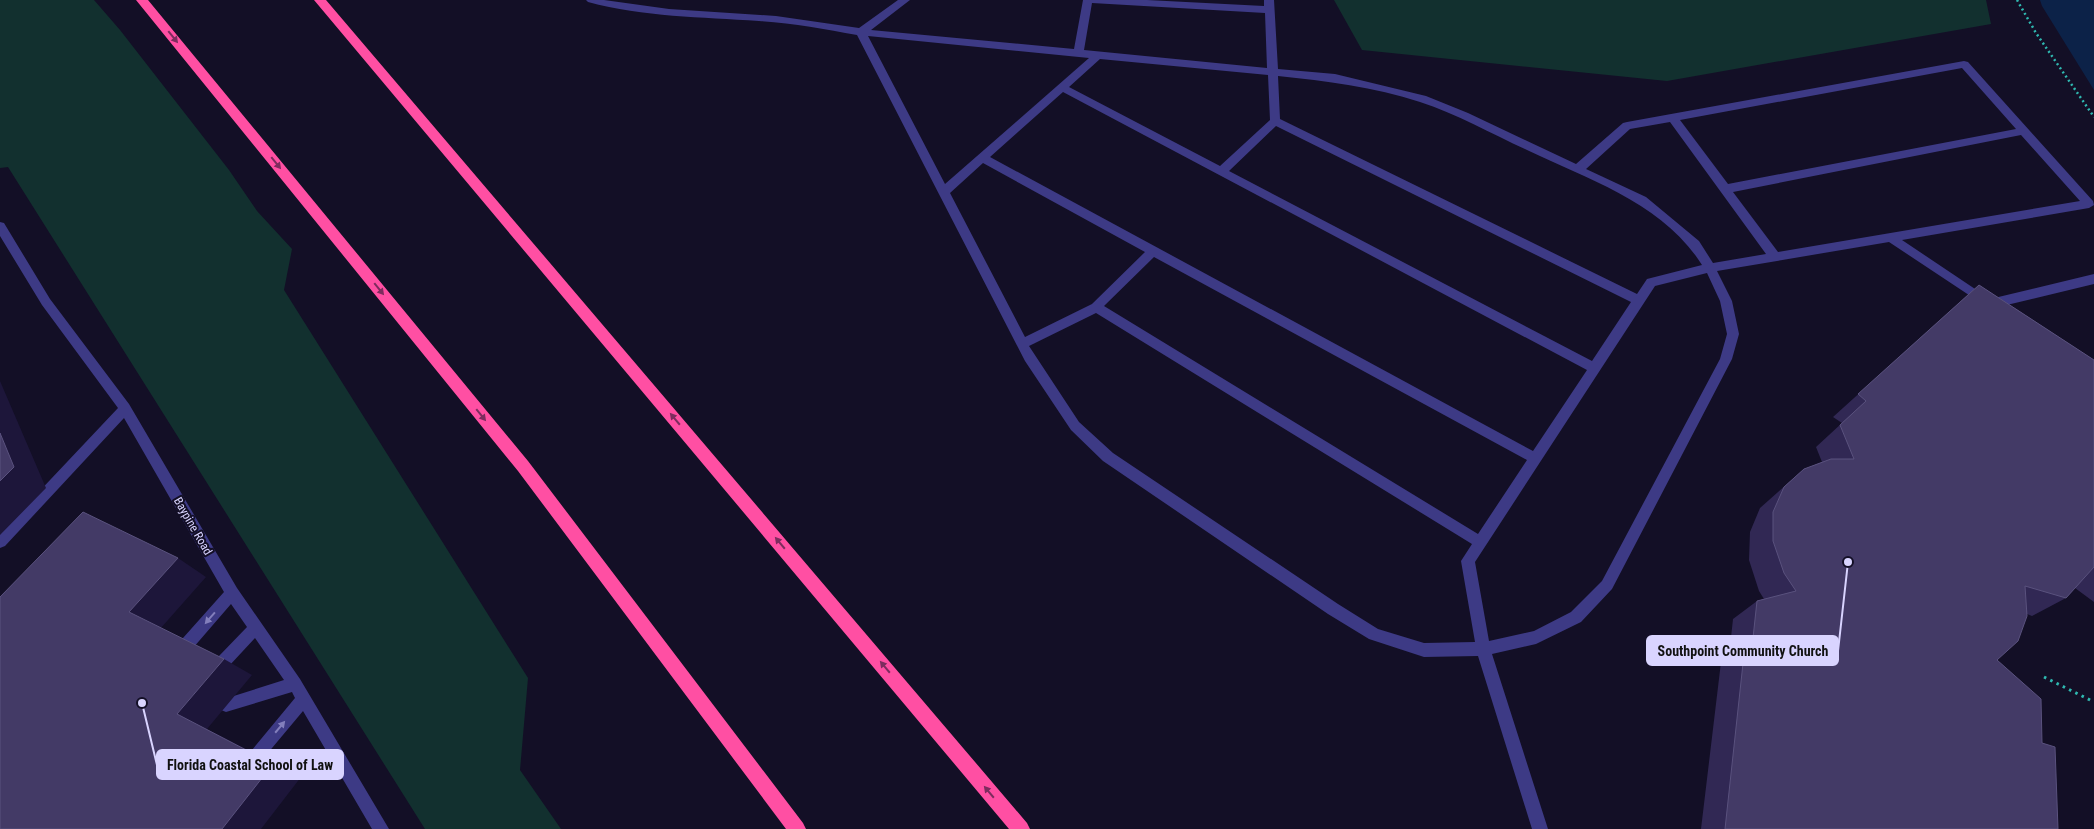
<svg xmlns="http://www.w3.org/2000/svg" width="2094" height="829" font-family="'Roboto Condensed',sans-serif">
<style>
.green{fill:#12302f}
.water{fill:#0c2248}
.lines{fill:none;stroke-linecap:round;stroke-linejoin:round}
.path-far1{stroke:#2fb8b0;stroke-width:2.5;stroke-dasharray:2 3;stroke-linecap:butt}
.path{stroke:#2fb8b0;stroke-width:3;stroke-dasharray:2.5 4.5;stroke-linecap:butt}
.minor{fill:#3d3a85;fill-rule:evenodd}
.highway{fill:#ff4fa3;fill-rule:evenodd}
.wall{fill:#312854}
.shaded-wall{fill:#1d163a}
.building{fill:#433a66;stroke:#5a527e}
.oneway{fill:#7d2c5e}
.oneway2{fill:#837fbc}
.labels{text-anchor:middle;stroke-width:4;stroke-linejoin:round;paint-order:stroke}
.street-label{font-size:12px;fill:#d9d4ff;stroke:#130f26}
.leader{fill:none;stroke:#d9d4ff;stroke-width:2}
.callout-dot{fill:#d9d4ff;stroke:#130f26;stroke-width:2}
.callout{fill:#d9d4ff;stroke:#d9d4ff;stroke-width:2}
.callout-label{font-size:14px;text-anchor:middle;font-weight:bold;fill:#111}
</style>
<rect width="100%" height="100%" fill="#130f26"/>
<!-- green -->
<path class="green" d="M0 0H94L120 30 229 170 257 211 292 249 284 290 528 678 520 770 561 829H425L8 167 0 168Z
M1334 0H1986L1991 24 1667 81 1362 50Z"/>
<!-- water -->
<path class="water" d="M2040 0H2094V90L2042 6Z"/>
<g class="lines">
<!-- path-far1 -->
<path class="path-far1" d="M2017 0 2036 33 2094 117"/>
<!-- path -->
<path class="path" d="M2044 677 2094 702"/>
<!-- minor -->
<path class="minor" d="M586 0H604L669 9 776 16 859 28 898 0H910L871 30 1074 49 1083 0H1147L1264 6V0H1274L1278 69 1335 74 1426 96 1468 113 1576 164 1623 123 1627 122 1964 61 1968 62 2093 201 2094 205 2089 208 1902 240 1990 299 2094 274V284L1990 309 1889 242 1717 271 1732 301 1739 334 1732 359 1612 589 1581 622 1536 644 1492 654 1548 829H1532L1478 656 1424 657 1369 639 1328 614 1103 461 1071 430 1025 361 857 35C825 29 792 23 759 21 701 17 644 17 588 2ZM1092 3 1265 13 1267 68 1084 50ZM868 36 1089 58 945 184ZM1100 59 1268 75 1270 120 1220 166 1069 87ZM1962 68 2016 129 1728 184 1680 120ZM1278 76C1326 81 1374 87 1420 102 1457 114 1492 134 1527 150 1590 180 1664 204 1702 265L1647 279 1637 294 1280 119ZM1063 92 1587 370 1533 451 990 157ZM1670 122 1766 254 1713 263 1699 241 1646 197 1586 169 1630 129ZM1276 126 1631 302 1592 361 1229 171ZM2021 135 2080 201 1778 252 1733 192ZM983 163 1145 252 1092 304 1025 337 950 193ZM1154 257 1527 460 1478 534 1104 306ZM1707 273 1720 301 1727 334 1720 359 1602 581 1571 612 1534 631 1489 641 1475 562 1655 286ZM1096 313 1472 544 1461 561 1475 642 1424 643 1378 629 1338 604 1113 453 1079 422 1029 346Z
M0 222 4 223 50 299 129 404 237 588 300 679 389 829H372L303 711 262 760 257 762 252 760 250 755 252 750 295 698 292 692 226 712 221 710 219 705 221 700 284 680 255 638 229 666 224 668 219 666 217 661 219 656 247 627 231 604 193 648 188 650 183 648 181 643 183 638 224 592 124 418 5 546 0 548V533L118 408 42 305 0 236Z"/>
<!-- highway -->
<path class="highway" d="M136 0H148L528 461 803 823 806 829H786L518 471Z
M314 0H326L1027 823 1030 829H1009Z"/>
</g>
<!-- wall -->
<path class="wall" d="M1979 285 2094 360V602L2075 588 2066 598 2032 616 2027 614 1997 660 2042 743 2058 829H1701L1721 662 1729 656 1733 619 1757 601 1764 599 1759 591 1749 560 1750 532 1760 508 1804 469 1822 462 1816 447 1842 423 1833 417Z"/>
<!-- shaded-wall -->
<path class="shaded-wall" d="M0 381 46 488 0 535Z
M178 558 206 577 160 629 129 612Z
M224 659 252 675 207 729 301 777 261 829H222L177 714Z"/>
<!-- building -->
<path class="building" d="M1979 285 2094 360V567L2066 598 2025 586 2027 616 2018 641 1997 660 2041 699 2042 743 2055 747 2058 829H1725L1745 645 1752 647 1757 601 1796 591 1784 573 1773 541V512L1784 487 1804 469 1831 459H1854L1840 425 1866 401 1858 394Z
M0 433 14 467 0 481Z
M83 512 178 558 129 612 224 659 177 714 273 764 222 829H0V597Z"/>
<!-- one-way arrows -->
<defs><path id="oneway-solid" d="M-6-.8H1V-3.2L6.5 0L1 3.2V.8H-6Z" transform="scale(1.25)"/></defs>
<g class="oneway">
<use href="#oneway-solid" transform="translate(173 37) rotate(51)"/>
<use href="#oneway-solid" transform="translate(276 163) rotate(51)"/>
<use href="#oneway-solid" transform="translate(379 289) rotate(51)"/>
<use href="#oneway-solid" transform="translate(481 415) rotate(51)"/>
<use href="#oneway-solid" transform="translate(675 419) rotate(-130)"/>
<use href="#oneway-solid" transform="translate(780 543) rotate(-130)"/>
<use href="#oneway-solid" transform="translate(885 667) rotate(-130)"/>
<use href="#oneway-solid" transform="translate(989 792) rotate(-130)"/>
</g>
<g class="oneway2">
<use href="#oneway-solid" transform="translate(210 618) rotate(131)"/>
<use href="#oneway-solid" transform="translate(280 727) rotate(-50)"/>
</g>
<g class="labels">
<!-- street labels -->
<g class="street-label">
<text transform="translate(193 526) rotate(60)" y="4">Baypine Road</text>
</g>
</g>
<!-- callouts -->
<path class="leader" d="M1848 562L1838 651M142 703L157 765"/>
<g class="callout-dot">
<circle cx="1848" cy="562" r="5"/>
<circle cx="142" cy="703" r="5"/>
</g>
<g class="callout">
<rect x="1647" y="636" width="191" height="29" rx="5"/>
<rect x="157" y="750" width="186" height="29" rx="5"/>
</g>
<g class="callout-label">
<text x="1743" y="656">Southpoint Community Church</text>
<text x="250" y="770">Florida Coastal School of Law</text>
</g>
</svg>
